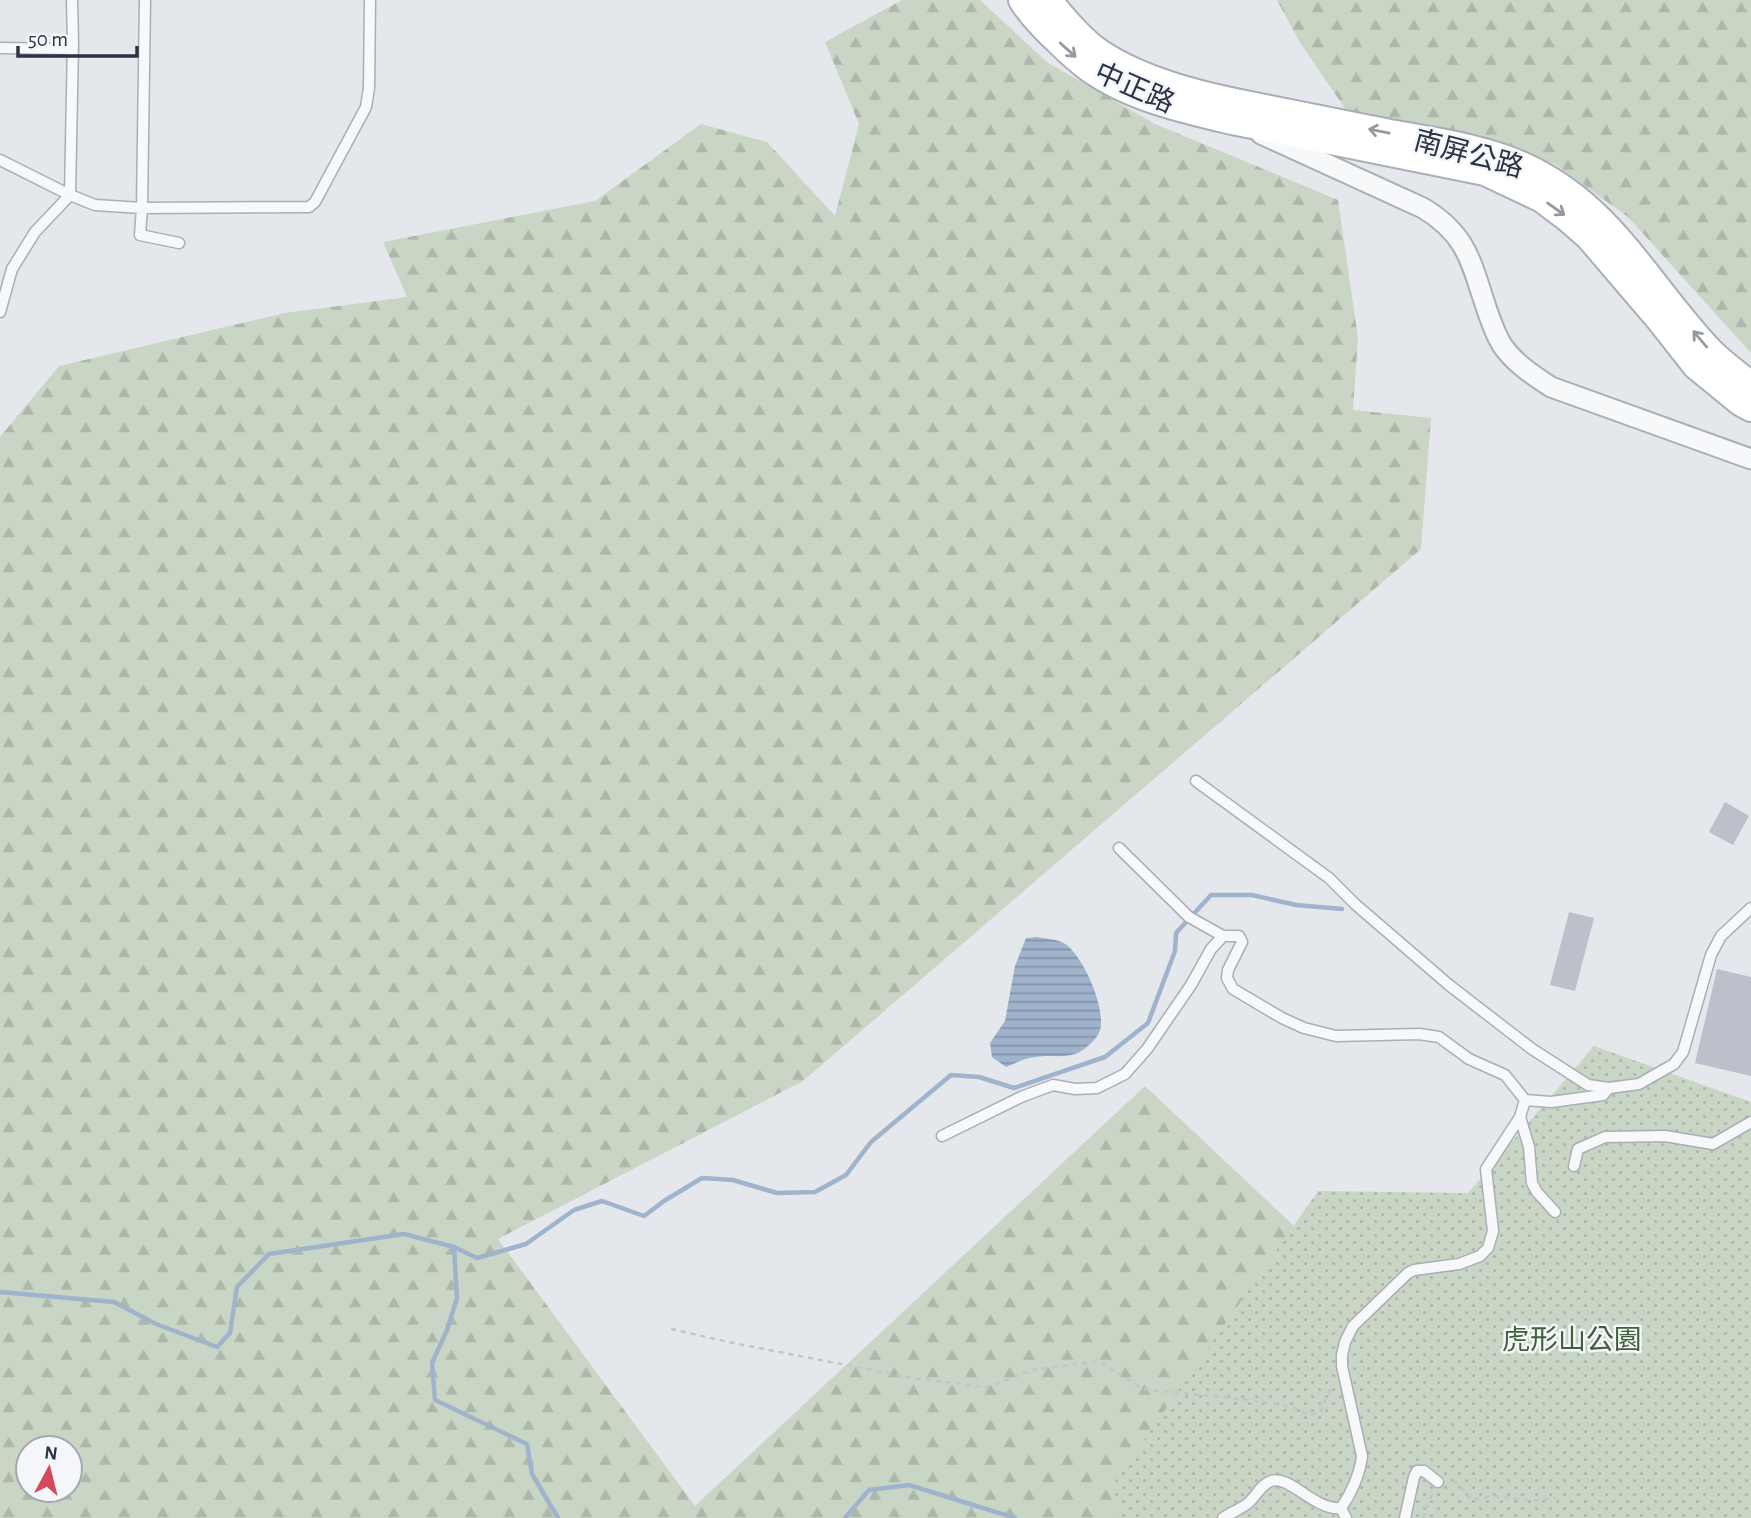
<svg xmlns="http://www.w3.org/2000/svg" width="1751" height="1518" font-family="'Alegreya Sans','Noto Sans TC',sans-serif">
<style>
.forest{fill:url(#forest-firs);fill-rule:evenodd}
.park{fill:url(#park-dots)}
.water{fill:url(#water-rules)}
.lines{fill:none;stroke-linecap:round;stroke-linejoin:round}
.stream{stroke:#9fb4cc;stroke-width:4.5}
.building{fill:#bbc0ca}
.lane-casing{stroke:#a9aeb7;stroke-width:13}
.street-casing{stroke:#a9aeb7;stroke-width:23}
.secondary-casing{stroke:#a9aeb7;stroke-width:30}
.path{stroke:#c2c5cb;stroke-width:2.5;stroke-dasharray:5 5;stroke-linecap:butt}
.lane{stroke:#f7f8fa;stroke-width:10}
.street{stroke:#f7f8fa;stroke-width:19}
.secondary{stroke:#fff;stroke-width:26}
.oneway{stroke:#959aa2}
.labels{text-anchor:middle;stroke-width:5;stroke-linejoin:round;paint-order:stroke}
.street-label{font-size:28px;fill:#2b3445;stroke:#f4f6f9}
.park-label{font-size:28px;fill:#3f6138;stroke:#f4f6f9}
</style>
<defs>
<pattern id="forest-firs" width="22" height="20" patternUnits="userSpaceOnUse" patternTransform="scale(1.75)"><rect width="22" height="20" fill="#c9d6c5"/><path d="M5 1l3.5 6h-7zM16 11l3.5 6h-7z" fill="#adb8ab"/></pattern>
<pattern id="park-dots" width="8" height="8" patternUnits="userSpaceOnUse" patternTransform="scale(1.75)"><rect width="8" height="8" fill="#c9d6c5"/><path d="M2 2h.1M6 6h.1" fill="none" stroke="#adb8ab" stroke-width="1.8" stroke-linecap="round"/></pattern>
<pattern id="water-rules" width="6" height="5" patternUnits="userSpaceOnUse" patternTransform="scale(1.75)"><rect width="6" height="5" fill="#9fb4cc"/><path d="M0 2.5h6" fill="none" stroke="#8293a7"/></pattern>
</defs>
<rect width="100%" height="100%" fill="#e4e7ec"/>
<!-- forest -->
<path class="forest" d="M902 0H980L1048 63 1155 124 1338 200 1358 338 1353 410 1431 418 1421 549 803 1081 498 1239 695 1506 1145 1086 1392 1318 1641 1518H0V437L59 366 285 313 407 297 383 242 595 201 701 124 767 142 835 216 859 124 825 42ZM28 1448H70V1490H28Z
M1277 0H1751V353L1628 217 1555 164 1469 135 1346 110 1299 41Z"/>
<!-- park -->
<path class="park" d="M1594 1046 1751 1102V1518H1120L1113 1484 1318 1191 1468 1193Z"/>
<!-- water -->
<path class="water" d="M1037 937C1047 939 1061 939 1068 946 1085 962 1102 1001 1101 1024 1101 1035 1092 1043 1083 1050 1069 1060 1052 1054 1036 1057 1025 1058 1016 1063 1006 1067L992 1057 990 1043 1005 1021 1015 966 1026 938Z"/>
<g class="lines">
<!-- stream -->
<path class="stream" d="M454 1247 477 1258 526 1244 574 1210 602 1201 644 1216 664 1201 702 1178 733 1180 777 1193 815 1192 846 1175 871 1142 951 1075 979 1077 1014 1088 1105 1057 1148 1023 1175 951 1176 933 1211 895H1252L1296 905 1342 909
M0 1292 114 1302 156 1324 217 1347 230 1333 237 1287 269 1254 404 1234 454 1247 457 1298 447 1330 432 1363 435 1400 527 1444 532 1474 558 1518
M845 1518 869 1490 909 1485 1015 1518"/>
</g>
<!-- building -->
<path class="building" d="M1725 802 1749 816 1733 845 1709 832Z
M1569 912 1594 918 1575 991 1550 985Z
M1717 969 1751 977V1076L1695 1063Z"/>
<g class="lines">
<!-- lane casing -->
<g class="lane-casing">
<path id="lane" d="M145 0 142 208 140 235 179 243
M0 48 73 49
M0 160 70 195 95 205 142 208 309 207 315 202 366 107 369 88 370 0
M0 312 12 269 35 232 70 195 73 42 72 0
M1196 781 1329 878 1355 904 1449 985 1532 1049 1588 1085 1609 1088
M1119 848 1189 917 1223 936H1239L1242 942 1228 970 1227 978 1233 989 1282 1018 1304 1028 1336 1036 1419 1034 1439 1037 1469 1059 1505 1075 1525 1100 1551 1102 1603 1095 1609 1088 1639 1084 1674 1064 1683 1052 1711 955 1721 936 1751 908
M1520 1117 1529 1147 1532 1183 1537 1192 1555 1212
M942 1136 1021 1097 1053 1085 1075 1089 1097 1088 1125 1074 1147 1049 1191 985 1211 949 1223 936
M1574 1166 1578 1149 1605 1137 1665 1136 1713 1144 1751 1122
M1341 1508 1346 1518
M1223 1518C1231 1513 1240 1509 1247 1504 1256 1497 1260 1485 1271 1481 1289 1474 1315 1511 1341 1508 1351 1494 1360 1474 1362 1456L1342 1366V1355L1345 1342 1353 1326 1408 1273 1414 1270 1459 1264 1480 1256 1488 1248 1493 1231 1486 1169 1520 1117 1525 1100
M1405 1518 1414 1477 1417 1471H1424L1438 1482"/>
</g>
<!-- street casing -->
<g class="street-casing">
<path id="street" d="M1261 134 1423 208C1468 235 1471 263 1487 310 1491 321 1495 334 1502 345 1514 363 1533 375 1551 387L1751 459"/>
</g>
<!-- secondary casing -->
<g class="secondary-casing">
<path id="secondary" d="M1022 0C1032 16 1044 28 1058 41 1068 51 1079 61 1090 69 1131 98 1185 110 1232 121L1485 172 1542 199 1566 217 1589 237 1659 319 1696 366 1740 402 1751 408
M1048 0C1063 18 1081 40 1100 53 1144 82 1203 96 1255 106 1300 115 1345 124 1390 133 1430 140 1471 146 1509 160 1607 197 1643 280 1710 351 1723 364 1737 374 1751 385"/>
</g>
<!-- path -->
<path class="path" d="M671 1329 733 1343 913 1378 987 1387 1033 1370 1098 1361 1143 1389 1257 1401 1293 1407 1309 1415 1320 1413 1332 1385
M1452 1482 1456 1483 1472 1500 1493 1496 1531 1501 1555 1498
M1423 1518 1432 1494"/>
<!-- lane -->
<use href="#lane" class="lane"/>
<!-- street -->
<use href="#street" class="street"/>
<!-- secondary -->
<use href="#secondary" class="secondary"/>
</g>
<!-- one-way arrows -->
<defs><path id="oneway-shaft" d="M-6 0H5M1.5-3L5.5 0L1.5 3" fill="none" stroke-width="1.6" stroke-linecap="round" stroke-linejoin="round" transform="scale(1.75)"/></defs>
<g class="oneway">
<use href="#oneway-shaft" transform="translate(1068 50) rotate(42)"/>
<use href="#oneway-shaft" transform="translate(1379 131) rotate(-169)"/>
<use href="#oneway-shaft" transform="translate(1556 209) rotate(35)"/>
<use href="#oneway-shaft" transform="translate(1700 339) rotate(-130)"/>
</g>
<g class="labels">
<!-- street labels -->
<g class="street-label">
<text transform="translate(1135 87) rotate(24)" y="10">中正路</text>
<text transform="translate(1469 153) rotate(15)" y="10">南屏公路</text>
</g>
<!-- park labels -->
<g class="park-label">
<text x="1572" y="1349">虎形山公園</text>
</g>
</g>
<!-- north arrow -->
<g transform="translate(49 1469) rotate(7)"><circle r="33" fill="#f4f6f9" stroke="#a4a8b1" stroke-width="2"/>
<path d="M0-5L12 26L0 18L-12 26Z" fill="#d1495b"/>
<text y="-10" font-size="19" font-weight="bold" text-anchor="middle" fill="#2b3445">N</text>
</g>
<!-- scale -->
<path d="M18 46v10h119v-10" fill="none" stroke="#2b3445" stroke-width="3.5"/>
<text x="28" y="46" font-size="21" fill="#2b3445" stroke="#f4f6f9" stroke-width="5" paint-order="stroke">50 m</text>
</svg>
